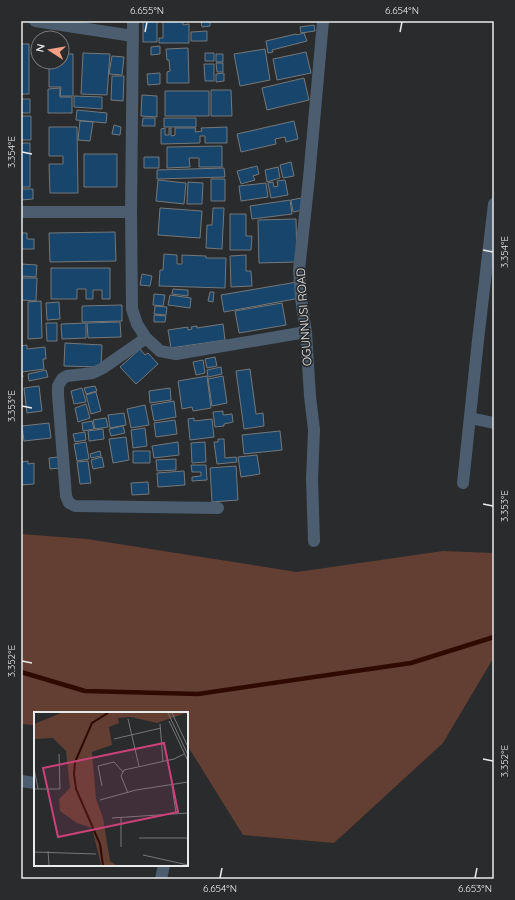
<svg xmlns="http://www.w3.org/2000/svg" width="515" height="900" font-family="Quicksand,sans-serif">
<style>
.green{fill:#633e32}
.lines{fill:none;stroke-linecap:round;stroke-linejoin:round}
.stream{stroke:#300a01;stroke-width:4.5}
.building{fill:#17456b;stroke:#75787a}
.minor{stroke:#4b5d6f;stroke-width:12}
.ticks{fill:none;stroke:#e9eaeb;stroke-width:1.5}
.labels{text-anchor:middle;stroke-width:3.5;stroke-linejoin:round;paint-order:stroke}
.street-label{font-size:12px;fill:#e9eaeb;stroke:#292b2d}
.inset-river{fill:none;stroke:#300a01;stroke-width:2}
.inset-road{fill:none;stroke:#767779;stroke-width:1}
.view{fill:#ca4278;fill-opacity:0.15;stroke:#ca4278;stroke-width:2}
.inset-edge{fill:none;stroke:#e9eaeb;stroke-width:2}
.neatline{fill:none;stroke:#e9eaeb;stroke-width:1.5}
.ticks-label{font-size:10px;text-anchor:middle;fill:#e9eaeb}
</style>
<rect width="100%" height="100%" fill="#292b2d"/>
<!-- green -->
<path class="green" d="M21 534 87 539 297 572 443 551 494 553V657L443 743 334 843 243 835 187 745V713H35V725L21 724Z"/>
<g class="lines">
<!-- stream -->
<path class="stream" d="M21 672 85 691 198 694 411 663 494 637"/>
</g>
<!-- building -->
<path class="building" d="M143 21H157V42H143Z
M163 21H183V25L189 24V43H159V38H163Z
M201 21H210V26L202 27Z
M314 25 315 31 301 33 300 27Z
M207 31V41H191V32Z
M304 33 307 41 272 50 273 52 268 53 266 41 296 34 297 35Z
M36 37 48 38H38V53L35 52Z
M21 44H29V94H21Z
M160 46V54L151 55V47Z
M188 48 189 83H167V72L170 71 169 60H167L166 49Z
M265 49 270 80 240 86 234 54Z
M306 52 311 73 277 80 273 59Z
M83 53 110 54 107 95 81 94Z
M205 53H214V61H205Z
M62 54H73V96H60L61 87H49V62H62Z
M216 54H223V62H216Z
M112 56 124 57 122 75 109 74Z
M216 63H223V72H217Z
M204 64H214V81H205Z
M160 73V84L148 85 147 74Z
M224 73V81L216 82V74Z
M112 76H124L123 101 111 100Z
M304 78 309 100 267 110 262 88Z
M60 88V97H72V113H48V89Z
M211 90H231L232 116H211Z
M165 91H209V116H165Z
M142 95 157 96V117L141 116Z
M74 96 102 97V109L74 107Z
M21 99H30V113H21Z
M77 110 107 113 106 123 76 120Z
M21 116H31V140H21Z
M143 118H155V126H142Z
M164 118H196V127H164Z
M80 121 93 122 90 141 78 140Z
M294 121 298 139 286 142 285 137 275 139 276 144 241 152 237 134Z
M114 125 121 127 120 135 112 134Z
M49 127H77L78 193H50L49 164H63V156H49Z
M227 127V143H205V136H200V143L161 144V129L165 128V135H169V128H171V136L175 135V128H196L195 132 202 131 201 128Z
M21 143H30V187H21Z
M222 146V167H199V158H189L190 167 167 168V147Z
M84 154H117V187H84Z
M144 157H159V168H144Z
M291 162 294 176 283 178 280 165Z
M257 166 259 174 253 176 255 180 241 184 237 171Z
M278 167 280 178 267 182 265 170Z
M224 168 225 177 157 179V170Z
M211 179H225V201H211Z
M158 180 186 183 184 204 156 201Z
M285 180 288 195 271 198 268 183 273 182 274 187 278 186 277 181Z
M188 182 203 183 202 204H187Z
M266 183 268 197 241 201 239 186Z
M21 189H33V199L21 200Z
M301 198 303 210 293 212 291 200Z
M290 200 292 214 252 219 250 206Z
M160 208 202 211 200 238 158 235Z
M213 208H224L222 249 206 248 207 225H212Z
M230 214H246V236H252L251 250H230Z
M296 219 297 262 259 263 258 220Z
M115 232 116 261 50 262 49 233Z
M21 233H27V239H34V249H21Z
M164 254 177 255V264H182V255L206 256V258H226L225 288 159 286 160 270H163Z
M246 255V271H251L252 286 231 287 230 256Z
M21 264 37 265 36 277 21 276Z
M51 268H110V299H102V290H93V299H86V289H77V299H51Z
M142 274 152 276 150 286 140 285Z
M22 278H37L36 301 22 300Z
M297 282 300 298 224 312 221 295Z
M173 289 188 290V296L172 294Z
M210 292H214L213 302 208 301Z
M154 294 165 295 163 306 153 305Z
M170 295 191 298 190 308 168 305Z
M41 301 42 338 28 339V302Z
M59 302 60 319 47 320 46 303Z
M282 303 286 325 239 333 235 311Z
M122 305V321L82 322V306Z
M155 306 167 307 166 315 154 314Z
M154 315 166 316 165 322H154Z
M120 322 121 337 88 338 87 323Z
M46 323H57V341H47Z
M86 323V338L62 339 61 324Z
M223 324 225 340 171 348 168 330 188 327V330L192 329 191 327 197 326V328Z
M65 343 102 345 101 367 64 366Z
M27 345V349L45 347 46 359H43L44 369 22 372 23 377H21V346Z
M140 349 145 355 148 353 158 364 136 384 120 367Z
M215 357 217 366 207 368 205 359Z
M203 360 205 373 196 375 193 362Z
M221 367 222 374 208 377 207 370Z
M250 369 256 414 263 413 264 426 244 429 236 371Z
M46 370 48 377 29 381 28 374Z
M207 376 211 408 193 411 192 407 182 409 178 381Z
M223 376 227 403 212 406 208 379Z
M39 386 42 411 27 413 24 388Z
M95 386 97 391 86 394 84 388Z
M82 388 86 402 74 404 71 391Z
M170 388 171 400 150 403 149 391Z
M96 392 101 411 91 414 86 395Z
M174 401 176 417 154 421 151 405Z
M86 404 90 418 78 422 75 408Z
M145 405 149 425 131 428 127 409Z
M223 411V415L232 414 233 422 224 424V426L215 427 213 412Z
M124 413 126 425 110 428 108 415Z
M106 418 108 427 95 429 93 420Z
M194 418V421L212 419 214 437 190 440 188 419Z
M175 420 177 434 156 437 154 423Z
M92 421 94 429 83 431 82 423Z
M49 423 51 438 24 441 22 426Z
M123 426 125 433 111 436 109 429Z
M145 428 147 446 133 448 131 430Z
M103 429 104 439 89 441 88 431Z
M280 431 282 450 244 454 242 435Z
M85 432 86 440 75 442 73 434Z
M126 437 129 460 113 463 109 439Z
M218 439H224L225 458 236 457 237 462 217 464 214 442H218Z
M86 442 89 459 77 461 74 444Z
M178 442 179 455 154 458 152 446Z
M205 442 206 462 192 463 191 443Z
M100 451 101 456 91 458 90 454Z
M133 451H150V463H133Z
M257 455 260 474 241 477 238 457Z
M58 457 60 468 50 469 49 458Z
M102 457 104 467 93 469 91 460Z
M176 459V470L157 471 156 460Z
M28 461V464L34 463V484L21 485V462Z
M88 461 91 483 80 484 77 462Z
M191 465H206L207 480 192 481V477L201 476V472H192Z
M236 466 238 500 212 502 210 468Z
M184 471 185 485 158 487 157 473Z
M148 482 149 494 132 495 131 483Z"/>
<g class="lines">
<!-- minor -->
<path class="minor" d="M35 21 133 36
M133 21 131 212 132 309 137 324 146 338 160 351 176 354 306 332
M21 212H131
M146 338 103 368 93 373 67 376 62 379 58 386V395L66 496 69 503 75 506 218 508
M470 418 494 423
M463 483 478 340 494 204
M314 541 312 479 314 430 310 396 306 332 301 298 299 270 309 178 323 21
M21 781 35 783
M161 879 164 865"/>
</g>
<!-- ticks -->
<path class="ticks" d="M145 32 147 22M400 32 402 22M22 152 32 154M483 250 493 252M22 406 32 408M483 504 493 506M22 661 32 663M483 759 493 761M220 878 222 868M475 878 477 868"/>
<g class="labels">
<!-- street labels -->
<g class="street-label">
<text transform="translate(304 317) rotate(-94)" y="4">OGUNNUSI ROAD</text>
</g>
</g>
<!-- overview -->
<g transform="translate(34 712)">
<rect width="154" height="154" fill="#292b2d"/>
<path d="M27 1H154V5L152 1 123 11 97 5 84 6 85 11 75 15 78 33 58 40 62 87 69 106 76 149 82 153H67L58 116 43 111 26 99 25 87 36 76 32 39 19 26 0 27V12Z" fill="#633e32"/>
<path class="inset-river" d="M69 153 66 132 42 77 40 62 41 50 58 11 74 1"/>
<path class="inset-road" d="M134 1 154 43M138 1 154 35M94 7 105 54M135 9 154 49M126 12 129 50M80 27 127 16M0 56 4 77M68 74 64 54 80 50 89 60M138 74 142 101M0 77H26L25 42M94 81 87 64 90 58 140 47 150 42M66 88 102 78 154 70M78 106 154 101M87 106V135M105 126H154M14 139 15 153M0 140 62 142M109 143 154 153"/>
<path class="view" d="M130 31 144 100 24 125 9 56Z"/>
<rect width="154" height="154" class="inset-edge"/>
</g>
<!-- border -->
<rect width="515" height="900" fill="none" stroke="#292b2d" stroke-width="44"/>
<!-- north arrow -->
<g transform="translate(50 50) rotate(282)"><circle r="19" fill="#292b2d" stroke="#767779"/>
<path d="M0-3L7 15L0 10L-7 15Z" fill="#f39f83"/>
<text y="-6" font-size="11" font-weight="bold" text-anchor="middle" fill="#e9eaeb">N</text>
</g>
<rect x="22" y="22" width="471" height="856" class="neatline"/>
<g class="ticks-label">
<text x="147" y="14">6.655°N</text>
<text x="402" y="14">6.654°N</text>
<text transform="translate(11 152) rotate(-90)" y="4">3.354°E</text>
<text transform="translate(504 252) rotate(-90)" y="4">3.354°E</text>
<text transform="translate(11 406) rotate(-90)" y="4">3.353°E</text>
<text transform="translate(504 506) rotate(-90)" y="4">3.353°E</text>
<text transform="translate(11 661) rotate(-90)" y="4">3.352°E</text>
<text transform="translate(504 761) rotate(-90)" y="4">3.352°E</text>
<text x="220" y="892">6.654°N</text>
<text x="475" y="892">6.653°N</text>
</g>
</svg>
